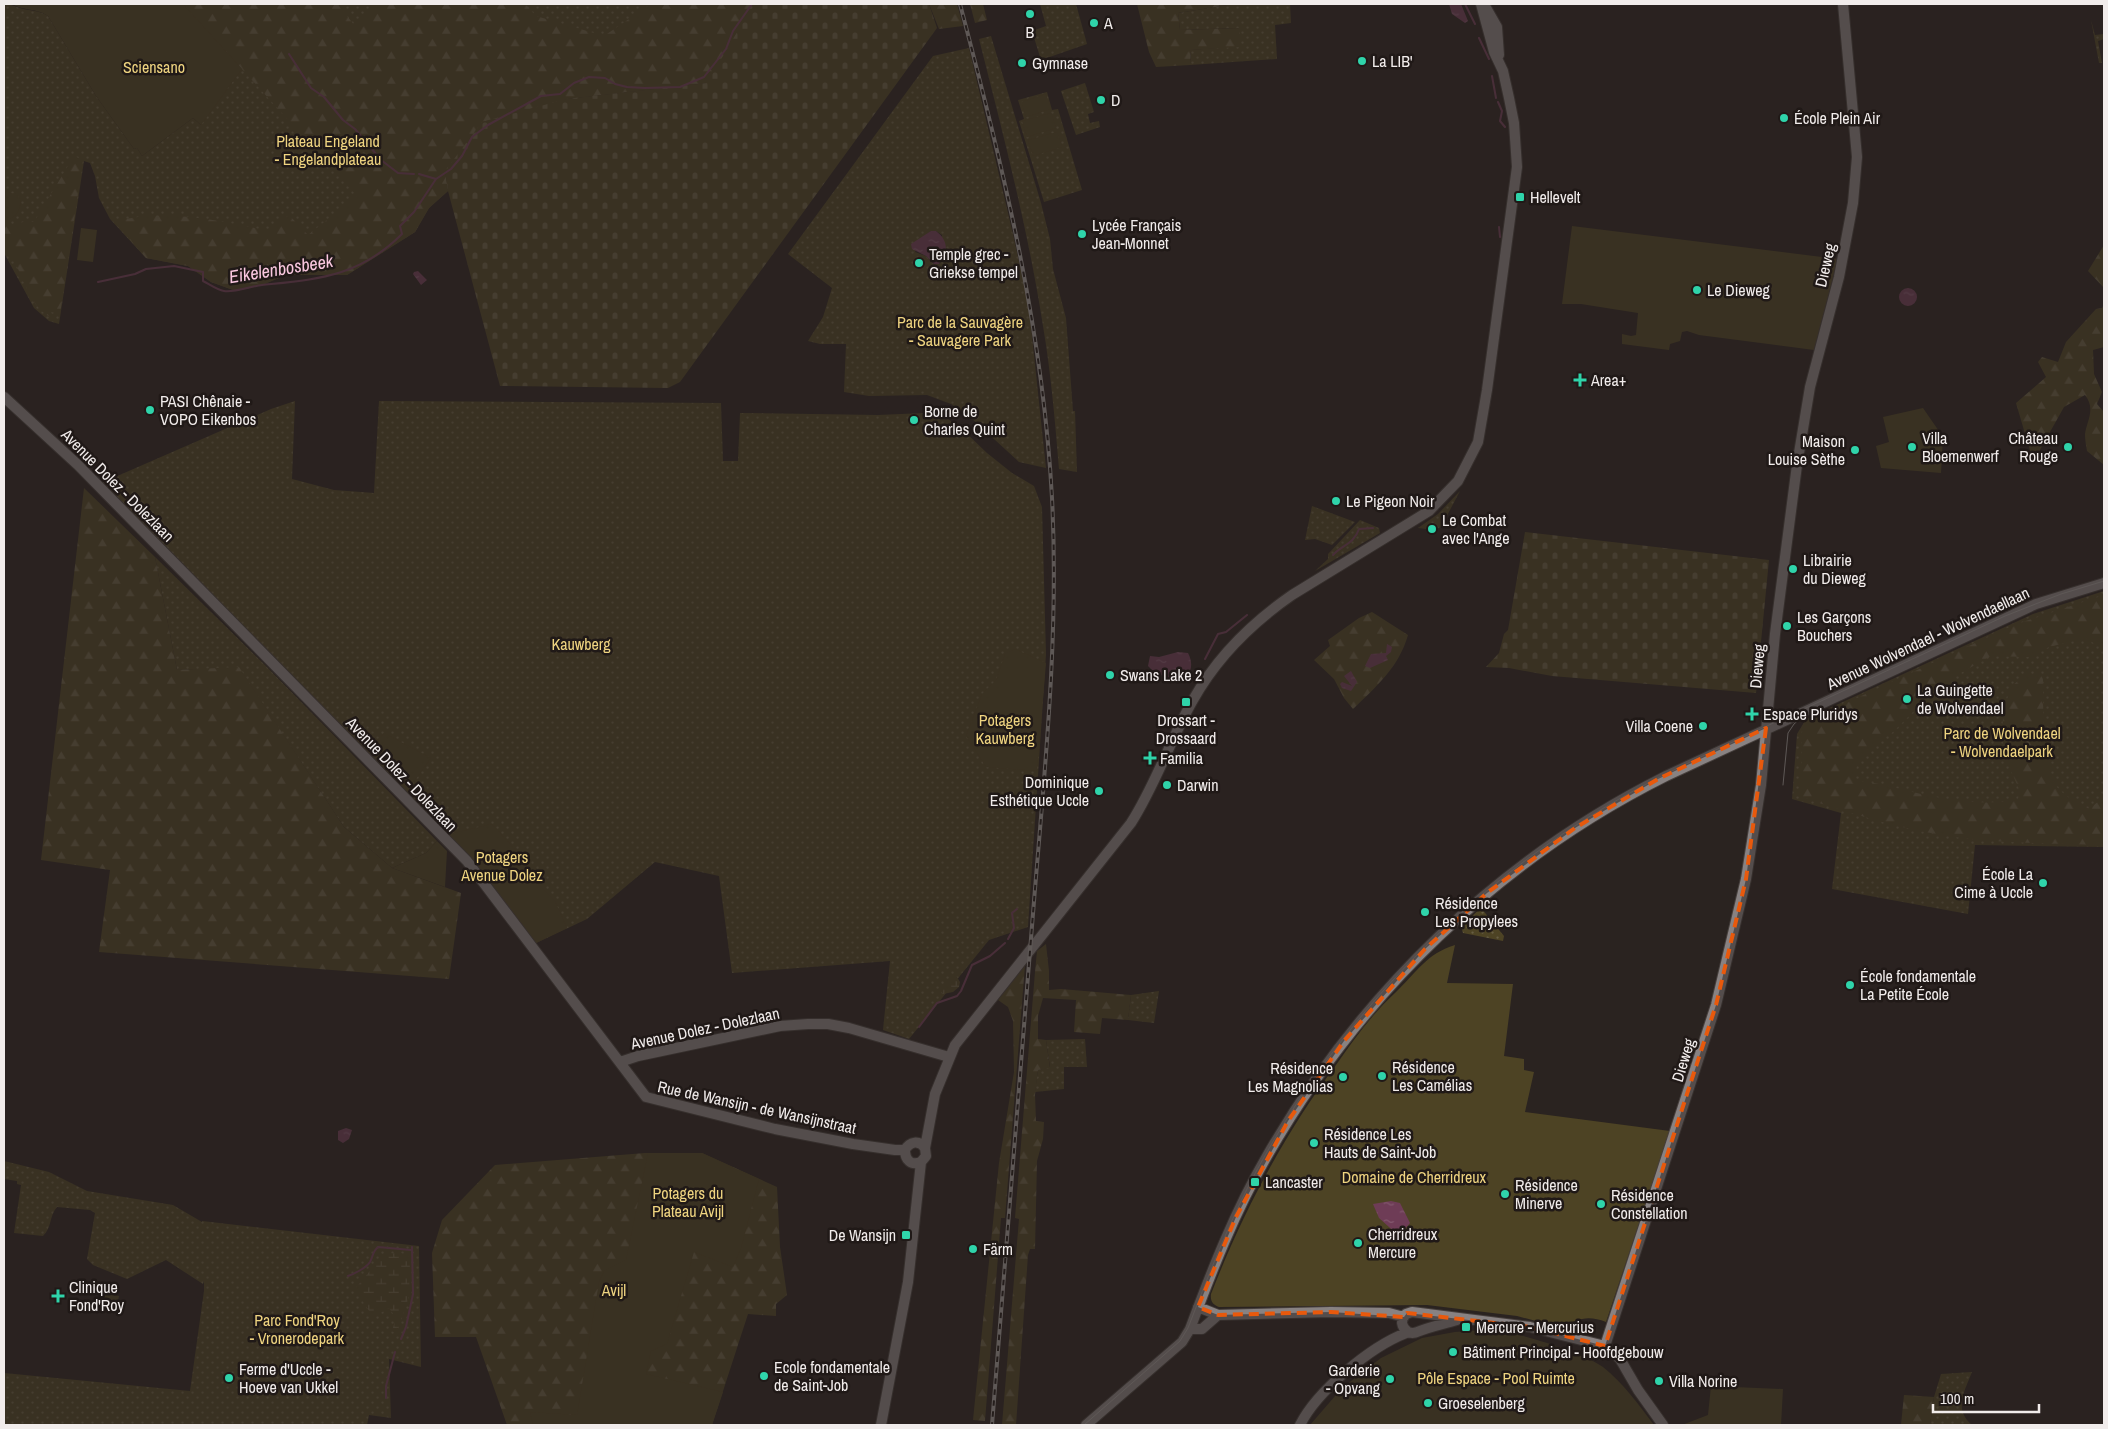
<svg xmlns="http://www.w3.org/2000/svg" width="2108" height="1429" font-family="'Archivo Narrow',sans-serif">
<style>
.grass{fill:url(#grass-dots);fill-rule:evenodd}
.forest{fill:url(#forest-firs)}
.wetland{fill:url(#wetland-marsh)}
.cemetery{fill:url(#cemetery-stones)}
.garden{fill:#4d4324}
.water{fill:url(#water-ripples)}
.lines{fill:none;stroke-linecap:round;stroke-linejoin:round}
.stream{stroke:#6e3c56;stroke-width:2}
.secondary-casing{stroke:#463f3c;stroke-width:12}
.secondary{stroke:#888282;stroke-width:10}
.tram{stroke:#9e9997;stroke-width:1}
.rail-casing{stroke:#9e9997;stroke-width:4}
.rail{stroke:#201917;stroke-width:2;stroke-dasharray:5.5;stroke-linecap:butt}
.marked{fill:none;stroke:#e8590c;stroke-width:4;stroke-dasharray:10 6;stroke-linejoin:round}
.poi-dot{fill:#2fd4aa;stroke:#201917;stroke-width:2}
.labels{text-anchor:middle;stroke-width:5;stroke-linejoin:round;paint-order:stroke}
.poi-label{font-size:16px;fill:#f1eceb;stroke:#201917;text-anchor:start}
.park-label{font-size:16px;fill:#efd480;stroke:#201917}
.street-label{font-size:16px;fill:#f1eceb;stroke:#201917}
.water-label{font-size:18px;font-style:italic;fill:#fac8e0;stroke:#201917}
</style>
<defs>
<pattern id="grass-dots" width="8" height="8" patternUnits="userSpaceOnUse" patternTransform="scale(1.25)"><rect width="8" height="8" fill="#4d4324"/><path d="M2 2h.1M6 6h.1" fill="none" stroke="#675e44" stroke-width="1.8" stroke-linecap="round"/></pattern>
<pattern id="forest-firs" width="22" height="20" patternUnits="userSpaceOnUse" patternTransform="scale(1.25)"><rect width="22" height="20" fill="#4d4324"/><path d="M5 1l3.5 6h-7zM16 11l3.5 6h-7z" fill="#675e44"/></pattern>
<pattern id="wetland-marsh" width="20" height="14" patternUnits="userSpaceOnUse" patternTransform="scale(1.25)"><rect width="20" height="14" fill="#4d4324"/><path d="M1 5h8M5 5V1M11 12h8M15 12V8" fill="none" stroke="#675e44"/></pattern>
<pattern id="cemetery-stones" width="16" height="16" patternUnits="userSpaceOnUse" patternTransform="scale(1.25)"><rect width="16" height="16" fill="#4d4324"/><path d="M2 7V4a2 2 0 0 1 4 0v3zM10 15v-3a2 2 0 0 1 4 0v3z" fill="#675e44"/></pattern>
<pattern id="water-ripples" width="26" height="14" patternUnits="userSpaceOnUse" patternTransform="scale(1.25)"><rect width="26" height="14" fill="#6e3c56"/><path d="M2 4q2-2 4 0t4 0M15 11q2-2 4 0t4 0" fill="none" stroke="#83586e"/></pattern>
</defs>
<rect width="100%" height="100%" fill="#2a2320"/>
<!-- grass -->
<path class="grass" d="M4 4C11 4 13 6 20 8 30 11 39 10 48 16L96 96 134 149 137 148 142 156 193 118 201 125 191 14 183 4H756L708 83 566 99 445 171 448 191 429 208 415 232 347 275H286L262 285 236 291 211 282 188 266 146 258 110 219 99 198 95 176 90 163 84 161 59 324 49 321 34 308 4 253Z
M1040 4H1076L1087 44 1041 60 1032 31 1046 26Z
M1234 4H1290L1291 23 1275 25 1277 59 1190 65 1191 50 1240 46V28L1180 30 1178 13Z
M2091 20 2095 35 2104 34V39L2098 41 2102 63H2099Z
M991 36 1041 203 1050 239 1053 269 1066 318 1073 411H1075L1077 472 1059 469C1055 421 1051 373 1043 326 1028 229 1003 134 979 39Z
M969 48 1013 234 1029 308 1046 468 1019 462 970 417 951 404 927 395 869 396 844 392 846 344H820L808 341 823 317 832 288 788 254 933 56ZM931 231H936L942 235V260L939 264H934L926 256 915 252 922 238Z
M1085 83 1094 112 1088 114 1090 123 1099 121 1100 127 1076 135 1061 91Z
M1047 92 1052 110 1058 109 1082 190 1044 202 1019 121 1024 119 1018 100Z
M295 401 292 479 334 490 374 493 379 401 721 403 723 461H738L740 413 878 415 925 413 948 419 962 429 987 453 1012 473 1034 486 1042 507 1046 654 1028 927 989 940 909 1039 883 1030 890 961 732 973 719 876 655 862 587 919 534 944 478 869 99 484 271 409Z
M1460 491 1441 527 1435 530 1418 528 1438 514Z
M1312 506 1355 522 1332 545 1315 539 1305 540Z
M1360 520 1379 528 1380 533 1315 571 1328 559V554Z
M155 557 265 665 437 841 426 853 392 868 344 827 239 668 177 670Z
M2104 591V847L1975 845 1968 914 1832 889 1841 813 1792 799 1797 734 1806 719 2033 614Z
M1481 908 1504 936 1503 941 1463 933 1461 926Z
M1159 991 1154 1023 1128 1020 1131 995Z
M1085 1039 1087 1067H1064V1089L1035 1092 1038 1070 1050 1067 1046 1040Z
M4 1161 49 1172 87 1191 173 1205 202 1222V1221L419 1246 421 1367 389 1359 391 1418 369 1415 367 1425H4V1373L190 1391 204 1291V1281L203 1284 166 1260 127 1279 93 1265 87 1259 95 1213 90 1210 57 1207C49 1216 52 1228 43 1236L14 1233 21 1185 17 1184V1181L4 1179Z
M1972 1372C1965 1390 1953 1410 1972 1425H1930L1934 1397 1941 1374Z"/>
<!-- forest -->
<path class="forest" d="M183 4H338L354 25 380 4H525L536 16 604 36 651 4H785L723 86 707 83 566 99 482 122 445 171 448 191 429 208 415 232 347 275H286L262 285 236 291 211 282 188 266 146 258 114 222C164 207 219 221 269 231L289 215 308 235 357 196Z
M929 4H957L963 26 939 29Z
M970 4H983L987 20 975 23Z
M1137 4H1234L1178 13 1180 30 1240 28V47L1191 50 1190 65 1156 67 1149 52Z
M74 156 83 160 60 314 51 312 50 317C24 302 24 267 4 248V227L23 222H34Z
M2104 245V288L2088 271Z
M2104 304V347L2093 350 2094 374 2102 392 2097 404 2104 412V465L2087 451C2086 445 2085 440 2085 434 2087 420 2096 409 2085 395L2064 407 2036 457 2031 454 2016 403 2046 377 2038 362 2042 357 2058 362 2066 342 2096 309 2102 308Z
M84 488 155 557 177 670 239 667 344 827 392 868 461 893 449 979 99 952 110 870 41 860Z
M2104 595V649L2085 638 2049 647 2030 657 1991 656 1950 679 1925 700 1893 732 1879 741 1858 763 1852 780C1861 781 1870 782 1879 784 1927 795 1968 808 2017 800L2021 793 2005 758 2002 731 2004 707 2012 686 2025 675 2043 676C2043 703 2042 766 2057 787 2065 797 2078 803 2089 809L2104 797V845C2057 843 2009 844 1962 838 1907 831 1851 814 1799 796L1802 759 1801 733 1812 719 2014 625Z
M1372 612 1408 635C1399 667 1376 687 1353 709L1344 698 1334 679 1314 660 1330 646 1328 640 1359 618Z
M1046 944 1049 971V990L1061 989 1131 995 1128 1020 1102 1018 1100 1034 1074 1032 1076 1000 1043 998 1038 1016V1039L1046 1040 1050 1068 1038 1070 1035 1095 1036 1121 1044 1122 1043 1139 1037 1161 1035 1249H1030L1028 1255 1016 1425H1002L1019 1219 1015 1218 1035 972 1037 951Z
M1025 965 1005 1218H1001L985 1421 973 1420 999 1163 1014 1072 1013 1021 1008 1007 998 1000Z
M645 1153H702L777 1187 780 1247 787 1295 776 1304V1316L748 1314 712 1425H507L476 1337H435L432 1253 442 1220 495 1165Z
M1904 1395 1934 1397 1930 1425H1901Z"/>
<!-- wetland -->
<path class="wetland" d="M951 977H957L960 982 959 987 953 992 943 994 941 991 943 986Z
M401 1253 410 1257 409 1296 397 1334 392 1331 396 1318 389 1308 373 1317 362 1300 354 1290 384 1254Z"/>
<!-- cemetery -->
<path class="cemetery" d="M756 4H929L937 28 680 382 668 388 500 386 448 191 445 171 482 122 566 99 707 83 749 12Z
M1525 532 1769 560 1756 693 1552 676 1509 668 1486 667 1499 653 1504 634 1508 630Z"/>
<!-- garden -->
<path class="garden" d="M12 4H183L242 69 201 125 193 118 142 156 137 148 134 149 96 96 48 16C37 8 23 11 12 4Z
M1046 94 1051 109 1026 117 1021 102Z
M1051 113 1056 128 1027 137 1022 121Z
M1057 132 1062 147 1033 156 1028 140Z
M4 192 16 194 21 200C19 213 17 217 4 220Z
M1572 226 1838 259 1814 350 1699 335 1687 331 1682 332 1680 341 1670 344 1669 350 1622 344V334L1631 336 1636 335 1638 313 1581 304H1562Z
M81 228 97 230 93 262 77 260Z
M1923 408 1943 437 1941 473 1881 468 1876 446 1889 442 1883 417Z
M1015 649 1046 663 1037 771 986 767 966 736 982 694 996 680 1005 654Z
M384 733 431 758 405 794 365 754Z
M492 824 519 854 532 878 555 901 567 928 534 944 445 835Z
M437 841 447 851 445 887 392 868 426 853Z
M1455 945 1447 983 1513 984 1504 1056 1524 1059V1070L1534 1072 1525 1112 1670 1131 1606 1322C1589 1315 1577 1318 1562 1328L1517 1316 1427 1305 1219 1307C1213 1305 1210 1301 1211 1294 1243 1212 1283 1136 1336 1065 1354 1039 1373 1013 1396 992 1417 972 1426 954 1455 945Z
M648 1153H702L759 1179 741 1248 733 1267 694 1252 667 1344 651 1351 646 1374 723 1392 712 1425H533L530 1412 577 1415 599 1282 604 1271 626 1260Z
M103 1294 119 1296 117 1306 101 1304Z
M1498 1329C1527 1337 1579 1350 1603 1367 1623 1383 1639 1405 1654 1425H1310L1342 1388 1381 1358 1422 1338 1455 1332Z
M1711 1386 1783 1389 1781 1425H1682L1708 1415Z"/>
<!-- water -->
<path class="water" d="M1449 4H1461L1468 21 1465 23 1452 14Z
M931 231H936C948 240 949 252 939 264H934L926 256 912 249 911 244Z
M418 271 427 280 421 285 413 274 414 272Z
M1899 297a9 9 0 1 1 18 0a9 9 0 1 1-18 0Z
M1387 644 1392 647 1391 652 1386 656 1388 660 1370 668 1365 666 1371 654 1386 653Z
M1178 652 1188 653C1195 666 1190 678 1177 683L1153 671 1148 666 1150 656 1159 657Z
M1351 671 1357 682 1351 691 1342 688 1340 684 1342 682 1352 686 1344 676Z
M346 1128 352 1130 349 1139 343 1143 338 1140V1131Z
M1391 1201 1400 1203 1410 1223 1399 1236 1379 1218 1373 1204Z"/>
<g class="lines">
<!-- stream -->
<path class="stream" d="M1465 4 1475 24
M1479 38 1489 59
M289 54 311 88 324 97 343 120 355 129 381 160 398 173 414 174
M1492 76 1496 98
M1498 102 1502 111 1500 121 1505 127
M419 174 436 179
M1499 227 1500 237
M98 282 135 274 146 269 174 266 203 272V281C209 284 217 290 224 291 233 293 252 286 262 285 318 279 359 277 402 234L400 226 414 212 436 179 451 169 462 156 472 137 488 125 541 96 560 94 574 83 589 77 605 78 615 84 627 87 645 88 680 87 704 77 726 49 733 31 752 4
M1333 555C1342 545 1354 544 1359 529L1373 528
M1205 659 1218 634 1226 632 1247 615
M1008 939 1014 928 1012 913 1017 909
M919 1027 937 1003 957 996 961 991 972 965 990 956 1005 943
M348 1276C354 1274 366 1268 370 1262 373 1257 372 1252 378 1247L411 1250
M401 1339 406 1327 413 1294 412 1247
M386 1398V1386L395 1352"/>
<!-- secondary casing -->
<g class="secondary-casing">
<path id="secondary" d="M1485 6 1497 27 1499 55
M4 397 78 465 467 861 646 1097 775 1129 853 1144 895 1150H905
M620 1062 638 1056 780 1026 808 1024H828L849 1028 949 1057
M921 1162C911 1166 905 1160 905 1150 910 1141 919 1140 925 1148
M1198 1307 1218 1315 1331 1312 1389 1313 1404 1317
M1190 1329H1202L1218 1315
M1408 1332C1401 1327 1400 1320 1406 1314L1412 1312 1530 1327 1605 1346 1620 1359 1638 1390 1663 1425
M1605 1346 1716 1005 1746 879 1761 785 1775 634 1797 465 1810 387 1839 277 1853 203 1857 157 1843 4
M881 1425 908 1282 921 1162 926 1156 925 1148 935 1094 955 1045 1131 823C1156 784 1170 740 1193 700 1217 657 1253 622 1292 595L1429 511 1458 481 1478 442 1487 390 1517 167 1514 123 1509 98 1503 71 1494 52 1481 4
M1086 1425 1182 1342 1190 1329C1212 1270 1235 1211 1267 1156 1360 994 1498 860 1666 776L2036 604 2104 583
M1300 1425C1317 1391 1370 1347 1406 1333 1410 1332 1413 1334 1417 1332 1429 1327 1444 1324 1457 1320"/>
</g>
<!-- secondary -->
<use href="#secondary" class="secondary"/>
<!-- tram -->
<path class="tram" d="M1783 785 1788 733 1794 724 1806 714
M1084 1425 1180 1341 1188 1328C1207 1279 1226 1230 1250 1183 1331 1028 1457 895 1607 806 1659 775 1714 751 1769 725 1847 689 1926 653 2005 616L2061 594 2104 581"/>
<!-- rail casing -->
<g class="rail-casing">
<path id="rail" d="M960 4C1003 167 1043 329 1052 498 1059 633 1045 767 1034 901 1020 1076 1006 1251 992 1425"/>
</g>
<!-- rail -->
<use href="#rail" class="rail"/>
</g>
<!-- marked area -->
<path d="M0 0H2108V1429H0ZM1766 728 1746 879 1716 1005 1605 1346 1530 1327 1407 1313 1404 1317 1331 1312 1218 1315 1198 1307 1236 1217 1288 1121 1344 1041 1425 949 1487 893 1575 828 1658 779Z" fill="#2a2320" fill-opacity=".55" fill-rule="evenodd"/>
<path class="marked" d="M1766 728 1746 879 1716 1005 1605 1346 1530 1327 1407 1313 1404 1317 1331 1312 1218 1315 1198 1307 1236 1217 1288 1121 1344 1041 1425 949 1487 893 1575 828 1658 779Z"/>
<!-- markers -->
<g class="poi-dot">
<circle cx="1030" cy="14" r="5"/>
<circle cx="1094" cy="23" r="5"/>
<circle cx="1362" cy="61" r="5"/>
<circle cx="1022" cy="63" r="5"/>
<circle cx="1101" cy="100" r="5"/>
<circle cx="1784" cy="118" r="5"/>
<rect x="1515" y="192" width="10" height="10" rx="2.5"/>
<circle cx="1082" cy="234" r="5"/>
<circle cx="919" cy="263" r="5"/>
<circle cx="1697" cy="290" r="5"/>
<path d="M1577.5 372.5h5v5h5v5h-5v5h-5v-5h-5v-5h5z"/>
<circle cx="150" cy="410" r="5"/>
<circle cx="914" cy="420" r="5"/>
<circle cx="1912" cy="447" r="5"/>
<circle cx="2068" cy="447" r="5"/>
<circle cx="1855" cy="450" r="5"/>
<circle cx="1336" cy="501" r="5"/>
<circle cx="1432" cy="529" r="5"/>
<circle cx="1793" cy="569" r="5"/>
<circle cx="1787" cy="626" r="5"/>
<circle cx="1110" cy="675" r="5"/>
<circle cx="1907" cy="699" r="5"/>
<rect x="1181" y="697" width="10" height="10" rx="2.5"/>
<path d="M1749.5 706.5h5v5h5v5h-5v5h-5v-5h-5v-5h5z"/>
<circle cx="1703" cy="726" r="5"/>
<path d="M1147.5 750.5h5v5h5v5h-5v5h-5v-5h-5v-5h5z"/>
<circle cx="1167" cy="785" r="5"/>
<circle cx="1099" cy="791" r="5"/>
<circle cx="2043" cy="883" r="5"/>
<circle cx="1425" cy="912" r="5"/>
<circle cx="1850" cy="985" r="5"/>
<circle cx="1382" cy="1076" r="5"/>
<circle cx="1343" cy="1077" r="5"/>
<circle cx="1314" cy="1143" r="5"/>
<rect x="1250" y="1177" width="10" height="10" rx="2.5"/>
<circle cx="1505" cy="1194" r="5"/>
<circle cx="1601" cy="1204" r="5"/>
<rect x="901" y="1230" width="10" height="10" rx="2.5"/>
<circle cx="1358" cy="1243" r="5"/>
<circle cx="973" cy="1249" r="5"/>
<path d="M55.5 1288.5h5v5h5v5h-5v5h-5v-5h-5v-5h5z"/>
<rect x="1461" y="1322" width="10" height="10" rx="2.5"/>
<circle cx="1453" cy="1352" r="5"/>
<circle cx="764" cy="1376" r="5"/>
<circle cx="229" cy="1378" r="5"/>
<circle cx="1390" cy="1379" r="5"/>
<circle cx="1659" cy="1381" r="5"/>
<circle cx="1428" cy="1403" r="5"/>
</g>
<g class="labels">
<!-- poi labels -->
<g class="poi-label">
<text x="1104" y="29">A</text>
<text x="1030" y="38" text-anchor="middle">B</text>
<text x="1372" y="67">La LIB'</text>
<text x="1032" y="69">Gymnase</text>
<text x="1111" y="106">D</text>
<text x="1794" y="124">École Plein Air</text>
<text x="1530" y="203">Hellevelt</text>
<text x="1092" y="231">Lycée Français<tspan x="1092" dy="18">Jean-Monnet</tspan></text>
<text x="929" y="260">Temple grec -<tspan x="929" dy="18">Griekse tempel</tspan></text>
<text x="1707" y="296">Le Dieweg</text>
<text x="1591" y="386">Area+</text>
<text x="160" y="407">PASI Chênaie -<tspan x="160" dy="18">VOPO Eikenbos</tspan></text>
<text x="924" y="417">Borne de<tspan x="924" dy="18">Charles Quint</tspan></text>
<text x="1922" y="444">Villa<tspan x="1922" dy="18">Bloemenwerf</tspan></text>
<text x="2058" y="444" text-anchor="end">Château<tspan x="2058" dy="18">Rouge</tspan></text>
<text x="1845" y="447" text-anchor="end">Maison<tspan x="1845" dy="18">Louise Sèthe</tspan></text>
<text x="1346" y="507">Le Pigeon Noir</text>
<text x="1442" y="526">Le Combat<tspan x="1442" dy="18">avec l'Ange</tspan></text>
<text x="1803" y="566">Librairie<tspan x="1803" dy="18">du Dieweg</tspan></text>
<text x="1797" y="623">Les Garçons<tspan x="1797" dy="18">Bouchers</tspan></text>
<text x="1120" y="681">Swans Lake 2</text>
<text x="1917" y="696">La Guingette<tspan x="1917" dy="18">de Wolvendael</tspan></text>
<text x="1763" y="720">Espace Pluridys</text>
<text x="1186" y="726" text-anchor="middle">Drossart -<tspan x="1186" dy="18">Drossaard</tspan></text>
<text x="1693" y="732" text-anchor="end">Villa Coene</text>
<text x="1160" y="764">Familia</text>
<text x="1089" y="788" text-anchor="end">Dominique<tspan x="1089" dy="18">Esthétique Uccle</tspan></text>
<text x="1177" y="791">Darwin</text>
<text x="2033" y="880" text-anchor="end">École La<tspan x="2033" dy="18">Cime à Uccle</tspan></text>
<text x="1435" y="909">Résidence<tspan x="1435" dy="18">Les Propylees</tspan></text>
<text x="1860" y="982">École fondamentale<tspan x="1860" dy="18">La Petite École</tspan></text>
<text x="1392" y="1073">Résidence<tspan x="1392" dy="18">Les Camélias</tspan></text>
<text x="1333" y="1074" text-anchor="end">Résidence<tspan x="1333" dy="18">Les Magnolias</tspan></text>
<text x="1324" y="1140">Résidence Les<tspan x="1324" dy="18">Hauts de Saint-Job</tspan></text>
<text x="1265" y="1188">Lancaster</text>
<text x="1515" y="1191">Résidence<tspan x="1515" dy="18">Minerve</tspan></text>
<text x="1611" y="1201">Résidence<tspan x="1611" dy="18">Constellation</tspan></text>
<text x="1368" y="1240">Cherridreux<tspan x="1368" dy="18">Mercure</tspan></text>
<text x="896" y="1241" text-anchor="end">De Wansijn</text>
<text x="983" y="1255">Färm</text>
<text x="69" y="1293">Clinique<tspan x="69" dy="18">Fond'Roy</tspan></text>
<text x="1476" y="1333">Mercure - Mercurius</text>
<text x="1463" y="1358">Bâtiment Principal - Hoofdgebouw</text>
<text x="774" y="1373">Ecole fondamentale<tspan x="774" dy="18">de Saint-Job</tspan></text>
<text x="239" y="1375">Ferme d'Uccle -<tspan x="239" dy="18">Hoeve van Ukkel</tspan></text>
<text x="1380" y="1376" text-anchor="end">Garderie<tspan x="1380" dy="18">- Opvang</tspan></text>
<text x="1669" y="1387">Villa Norine</text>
<text x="1438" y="1409">Groeselenberg</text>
</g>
<!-- park labels -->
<g class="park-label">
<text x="154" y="73">Sciensano</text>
<text x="328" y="147">Plateau Engeland<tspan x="328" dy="18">- Engelandplateau</tspan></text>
<text x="960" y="328">Parc de la Sauvagère<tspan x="960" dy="18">- Sauvagere Park</tspan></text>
<text x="581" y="650">Kauwberg</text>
<text x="1005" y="726">Potagers<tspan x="1005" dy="18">Kauwberg</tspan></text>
<text x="2002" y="739">Parc de Wolvendael<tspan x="2002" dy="18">- Wolvendaelpark</tspan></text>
<text x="502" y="863">Potagers<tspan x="502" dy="18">Avenue Dolez</tspan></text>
<text x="1414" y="1183">Domaine de Cherridreux</text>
<text x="688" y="1199">Potagers du<tspan x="688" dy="18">Plateau Avijl</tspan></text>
<text x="614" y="1296">Avijl</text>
<text x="297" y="1326">Parc Fond'Roy<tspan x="297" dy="18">- Vronerodepark</tspan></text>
<text x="1496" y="1384">Pôle Espace - Pool Ruimte</text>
</g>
<!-- street labels -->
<g class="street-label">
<text transform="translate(1825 265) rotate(-77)" y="6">Dieweg</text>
<text transform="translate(118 485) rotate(45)" y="6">Avenue Dolez - Dolezlaan</text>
<text transform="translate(1928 638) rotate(-25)" y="6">Avenue Wolvendael - Wolvendaellaan</text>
<text transform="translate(1757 666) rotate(-85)" y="6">Dieweg</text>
<text transform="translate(402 774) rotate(46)" y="6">Avenue Dolez - Dolezlaan</text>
<text transform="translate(705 1028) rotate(-12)" y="6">Avenue Dolez - Dolezlaan</text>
<text transform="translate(1683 1060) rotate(-73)" y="6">Dieweg</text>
<text transform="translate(757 1107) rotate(12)" y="6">Rue de Wansijn - de Wansijnstraat</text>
</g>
<!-- water labels -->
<g class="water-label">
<text transform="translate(281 269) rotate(-9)" y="6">Eikelenbosbeek</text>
</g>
</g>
<!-- border -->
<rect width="2108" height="1429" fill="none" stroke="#f1eceb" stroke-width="10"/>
<!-- scale -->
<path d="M1933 1404v8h106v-8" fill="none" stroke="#f1eceb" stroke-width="2.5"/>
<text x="1940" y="1404" font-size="15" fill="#f1eceb" stroke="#201917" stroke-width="4" paint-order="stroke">100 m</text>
</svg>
